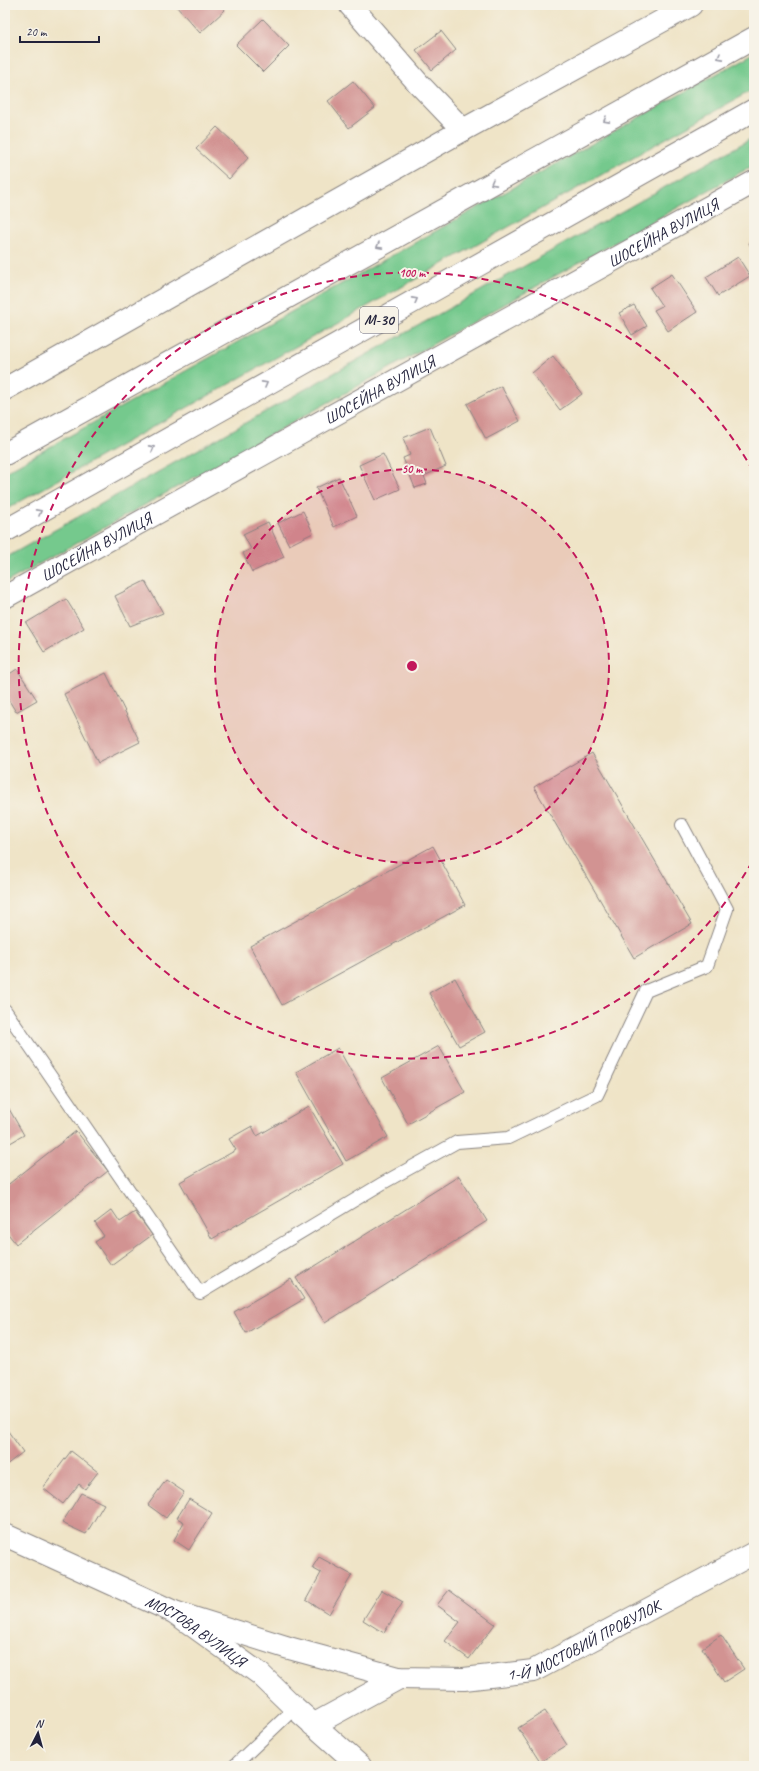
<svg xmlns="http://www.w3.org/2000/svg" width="759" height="1771" font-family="Caveat,sans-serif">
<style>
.green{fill:#74c98d;stroke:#4b7664}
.building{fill:#d29392}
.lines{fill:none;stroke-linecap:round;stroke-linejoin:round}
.lane-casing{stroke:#888381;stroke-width:14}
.street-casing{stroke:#888381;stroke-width:24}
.secondary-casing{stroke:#888381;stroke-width:24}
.highway-casing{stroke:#888381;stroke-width:24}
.lane{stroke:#fff;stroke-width:12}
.street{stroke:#fff;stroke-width:22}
.secondary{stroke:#fff;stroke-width:22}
.highway{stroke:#fff;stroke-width:22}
.oneway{stroke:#9c9ca7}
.ring{fill:none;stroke:#c2185b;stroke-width:2;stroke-dasharray:7 5}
.labels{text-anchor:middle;stroke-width:4;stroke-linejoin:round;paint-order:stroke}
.shield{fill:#f7f3e8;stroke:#62616f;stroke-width:1}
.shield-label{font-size:15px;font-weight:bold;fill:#22223b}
.street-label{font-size:16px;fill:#22223b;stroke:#f7f3e8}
.centre{fill:#c2185b;stroke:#f7f3e8;stroke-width:2}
.ring-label{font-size:12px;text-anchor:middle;font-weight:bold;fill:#c2185b;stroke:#f7f3e8;stroke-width:4;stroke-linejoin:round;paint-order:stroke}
</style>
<rect width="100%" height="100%" fill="#f7f3e8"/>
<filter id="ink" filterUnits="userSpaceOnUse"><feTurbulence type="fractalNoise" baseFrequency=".025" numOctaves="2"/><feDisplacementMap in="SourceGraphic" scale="8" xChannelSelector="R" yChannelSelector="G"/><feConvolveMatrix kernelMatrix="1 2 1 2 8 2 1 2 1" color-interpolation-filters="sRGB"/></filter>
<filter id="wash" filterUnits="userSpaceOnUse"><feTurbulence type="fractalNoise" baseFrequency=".012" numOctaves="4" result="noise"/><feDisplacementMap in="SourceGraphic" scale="16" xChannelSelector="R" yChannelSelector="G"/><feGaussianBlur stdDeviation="0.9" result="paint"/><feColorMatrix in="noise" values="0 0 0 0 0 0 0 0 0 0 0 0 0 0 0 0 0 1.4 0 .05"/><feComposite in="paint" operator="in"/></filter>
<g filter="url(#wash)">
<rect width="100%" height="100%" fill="#efe4c7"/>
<!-- green -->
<path class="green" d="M754 53V89L5 510V472Z
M754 137V165L5 583V558Z"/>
<g id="blocks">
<!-- building -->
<path class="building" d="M175 5H221L225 10 200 33Z
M263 19 289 46 263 72 236 45Z
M441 31 456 50 432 70 416 50Z
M353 81 375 108 349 128 328 101Z
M217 127 249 157 229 179 196 149Z
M754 241V253L749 243Z
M738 257 750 276 718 296 706 277Z
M672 274 697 312 668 331 654 310 662 306 650 288Z
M634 305 647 326 632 335 619 313Z
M553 356 582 394 560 410 532 373Z
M501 386 520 421 486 439 467 404Z
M430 427 446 466 424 476 427 484 415 488 403 458 410 455 403 438Z
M383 454 400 489 375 500 359 465Z
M339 477 357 516 334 527 316 488Z
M303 511 313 533 289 545 278 523Z
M268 522 284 557 252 572 243 553 251 549 243 534Z
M145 581 163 613 130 626 115 596Z
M66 599 84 628 44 652 26 623Z
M17 669 37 700 16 712 5 694V677Z
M106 673 140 742 98 763 64 694Z
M592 753 692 924 634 958 534 787Z
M433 846 465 905 282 1005 250 946Z
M455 978 485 1032 459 1046 429 993Z
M439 1046 465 1092 408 1124 382 1078Z
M338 1048 388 1137 346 1161 296 1072Z
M5 1102 24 1135 5 1146Z
M309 1106 343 1164 212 1239 180 1182 236 1150 229 1139 252 1126 257 1136Z
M76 1131 108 1171 16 1244 5 1230V1187Z
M459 1176 487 1221 325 1323 296 1278Z
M112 1210 120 1222 135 1212 152 1235 111 1265 95 1242 104 1236 95 1223Z
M291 1279 304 1299 246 1333 234 1312Z
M5 1427 23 1452 5 1466Z
M71 1451 98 1472 85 1489 79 1484 63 1504 43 1488Z
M166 1480 184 1492 166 1518 148 1505Z
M81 1493 104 1504 86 1534 62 1523Z
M189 1499 212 1513 189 1550 174 1540 184 1522 177 1518Z
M319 1557 352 1575 329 1614 306 1600 321 1573 312 1568Z
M382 1590 403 1602 384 1633 363 1620Z
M449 1590 495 1624 469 1659 445 1641 460 1622 437 1605Z
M721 1635 744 1669 724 1682 702 1648Z
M545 1711 567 1745 540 1762 518 1728Z"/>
</g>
</g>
<g filter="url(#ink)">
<use href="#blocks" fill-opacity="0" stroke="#888381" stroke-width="1"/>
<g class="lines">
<!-- lane casing -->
<g class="lane-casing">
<path id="lane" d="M5 1010 200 1293 383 1183 457 1142 508 1138 597 1095 646 991 707 966 727 909 682 825
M234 1766 295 1708"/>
</g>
<!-- street casing -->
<g class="street-casing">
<g id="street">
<path d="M350 5 418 83 463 130"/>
<path id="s1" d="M5 1535 174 1612 260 1674 295 1708 360 1766"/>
<path id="s2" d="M174 1612 289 1648 399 1678 464 1679 533 1671 754 1553"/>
<path d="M313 1725 399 1678"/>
</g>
</g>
<!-- secondary casing -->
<g class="secondary-casing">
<g id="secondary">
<path d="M5 389 463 130 691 5"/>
<path id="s3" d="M5 597 754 182"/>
</g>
</g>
<!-- highway casing -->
<g class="highway-casing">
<path id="highway" d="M5 454 754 38
M5 531 754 110"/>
</g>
<!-- lane -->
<use href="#lane" class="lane"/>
<!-- street -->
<use href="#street" class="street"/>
<!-- secondary -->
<use href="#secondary" class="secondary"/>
<!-- highway -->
<use href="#highway" class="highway"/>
</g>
<!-- one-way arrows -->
<defs><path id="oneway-chevron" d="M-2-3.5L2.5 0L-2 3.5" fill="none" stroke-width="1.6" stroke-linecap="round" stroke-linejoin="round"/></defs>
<g class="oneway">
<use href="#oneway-chevron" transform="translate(720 57) rotate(151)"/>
<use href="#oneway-chevron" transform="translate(606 120) rotate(151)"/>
<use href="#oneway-chevron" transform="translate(493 183) rotate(151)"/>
<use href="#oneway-chevron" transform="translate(379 246) rotate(151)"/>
<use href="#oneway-chevron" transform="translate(415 300) rotate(-29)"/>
<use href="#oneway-chevron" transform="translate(265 384) rotate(-29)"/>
<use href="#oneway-chevron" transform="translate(152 448) rotate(-29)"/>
<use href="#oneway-chevron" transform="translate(39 512) rotate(-29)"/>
</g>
</g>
<!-- distance rings -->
<circle cx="412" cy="666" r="197" fill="#c2185b" fill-opacity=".12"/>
<g class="ring">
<circle cx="412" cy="666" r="197"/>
<path d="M752 862A393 393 0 1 1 752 469"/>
</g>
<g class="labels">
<!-- shield labels -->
<rect class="shield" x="360" y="307" width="38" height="26" rx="3"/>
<g class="shield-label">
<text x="379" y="325">М-30</text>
</g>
<!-- street labels -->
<g class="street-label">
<text dy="6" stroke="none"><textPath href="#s3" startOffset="752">ШОСЕЙНА ВУЛИЦЯ</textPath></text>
<text dy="6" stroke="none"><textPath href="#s3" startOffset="428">ШОСЕЙНА ВУЛИЦЯ</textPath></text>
<text dy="6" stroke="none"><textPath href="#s3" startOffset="104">ШОСЕЙНА ВУЛИЦЯ</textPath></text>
<text dy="6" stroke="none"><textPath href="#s1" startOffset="214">МОСТОВА ВУЛИЦЯ</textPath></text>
<text dy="6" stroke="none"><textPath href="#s2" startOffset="427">1-Й МОСТОВИЙ ПРОВУЛОК</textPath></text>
</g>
</g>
<circle cx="412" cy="666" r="6" class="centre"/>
<g class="ring-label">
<text x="412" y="277">100 m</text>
<text x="412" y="473">50 m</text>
</g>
<!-- margin -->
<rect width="759" height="1771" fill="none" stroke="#f7f3e8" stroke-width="20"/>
<!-- north arrow -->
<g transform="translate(38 1733) rotate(6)" stroke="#f7f3e8" stroke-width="3" paint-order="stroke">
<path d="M0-3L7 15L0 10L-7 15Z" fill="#22223b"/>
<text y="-6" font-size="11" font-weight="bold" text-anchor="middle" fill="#22223b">N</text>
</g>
<!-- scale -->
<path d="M20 36v6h79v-6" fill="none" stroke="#22223b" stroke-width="2"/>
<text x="26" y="36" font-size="12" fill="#22223b" stroke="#f7f3e8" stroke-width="3" paint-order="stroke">20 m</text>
</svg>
